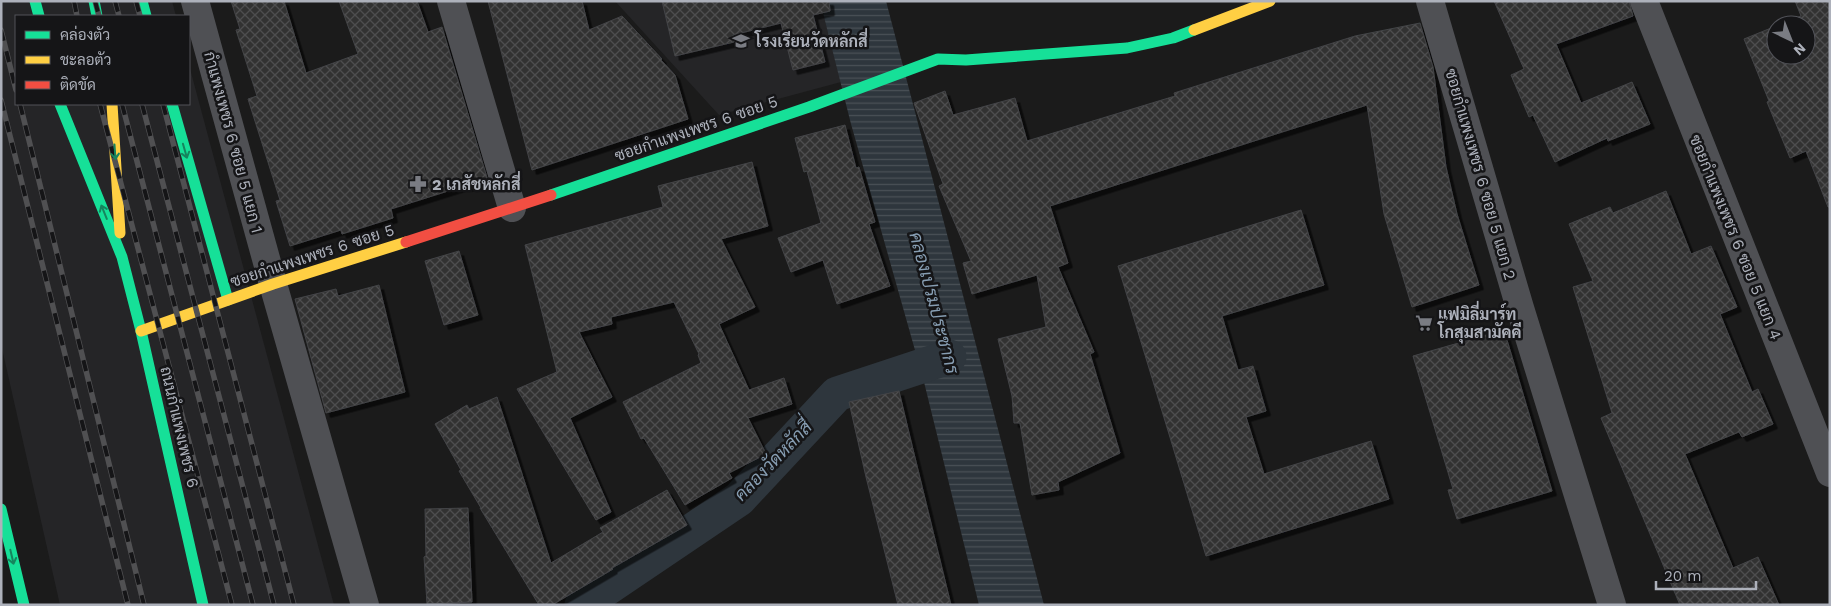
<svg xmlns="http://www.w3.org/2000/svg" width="1831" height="606" font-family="'Work Sans',Sarabun,sans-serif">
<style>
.built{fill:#252527}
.water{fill:url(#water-rules)}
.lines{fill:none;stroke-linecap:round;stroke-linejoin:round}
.canal{stroke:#2e363d;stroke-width:35}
.building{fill:url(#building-cross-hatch);stroke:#434447;filter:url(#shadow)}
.street{stroke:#4f5054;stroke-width:28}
.fast{stroke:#16e098;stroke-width:11}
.slow{stroke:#ffcf43;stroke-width:11}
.jam{stroke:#f24e42;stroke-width:11}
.rail-casing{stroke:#505052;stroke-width:5.5}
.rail{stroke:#151517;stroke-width:4;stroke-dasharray:11;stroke-linecap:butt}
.oneway{stroke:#16855e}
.labels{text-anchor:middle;stroke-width:5;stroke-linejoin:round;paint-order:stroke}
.poi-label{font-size:16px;font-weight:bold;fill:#adb1bb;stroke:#151517;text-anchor:start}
.street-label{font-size:16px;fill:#adb1bb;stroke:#151517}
.water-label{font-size:18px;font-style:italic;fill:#879eb3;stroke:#151517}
</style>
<defs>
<pattern id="water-rules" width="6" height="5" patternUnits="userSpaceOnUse" patternTransform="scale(1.25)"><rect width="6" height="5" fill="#2e363d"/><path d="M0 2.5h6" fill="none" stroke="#4a5157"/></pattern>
<pattern id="building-cross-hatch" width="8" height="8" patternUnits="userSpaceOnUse" patternTransform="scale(1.25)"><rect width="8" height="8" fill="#333"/><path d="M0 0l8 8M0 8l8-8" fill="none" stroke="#4e4e4f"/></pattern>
<filter id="shadow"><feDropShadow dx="4.5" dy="4.5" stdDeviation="0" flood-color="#0009"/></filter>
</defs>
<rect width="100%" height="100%" fill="#1b1b1b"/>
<!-- built -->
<path class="built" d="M1 1H172L176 16H16V104H189V65L334 605H60L1 344Z
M615 1H820L841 82 719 115Z"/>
<!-- water -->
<path class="water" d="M820 1H886L1044 605H979L924 382 851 124Z"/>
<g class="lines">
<!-- canal -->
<path class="canal" d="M582 605 739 499 837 394 949 357"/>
</g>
<!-- building -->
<path class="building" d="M231 1H284L306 73 358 54 339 1H417L428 32 442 27 488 181 467 187V185L391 209 393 218 342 234 341 230 290 246 276 201 280 200 248 99 257 96 236 30 240 29Z
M488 1H582L589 30 622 16 662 59 661 60 675 75 688 119 532 170Z
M662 1H829L830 11 813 15 825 62 793 70 781 23 733 35 734 42 675 56Z
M1494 1H1629L1633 16 1556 44 1581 103 1632 82 1650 124 1608 141 1607 138 1555 162 1533 115 1529 117 1511 75 1524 69Z
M1795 1H1830V207H1828L1806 151 1790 158 1767 102 1769 101 1744 39 1776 26V55H1806V25H1778L1801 16Z
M1420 23 1433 67 1446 167 1457 214 1479 285 1412 307 1384 214 1367 105 1050 206 1068 263 1058 267 1094 352 1090 354 1120 453 1058 482 1059 490 1032 495 1020 423H1014L1012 396 998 339 1046 327 1037 275 972 294 963 263 971 261 939 186 943 184 914 103 945 91 953 115 1015 98 1027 141 1175 96 1174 93 1355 36Z
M845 125 856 168 859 167 875 222 869 224 890 286 837 304 823 260 791 272 778 238 821 223 807 171 804 172 795 138Z
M752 162 768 226 721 239 755 307 719 324 749 390 784 378 792 404 748 418 766 454 729 473 732 478 685 505 644 438 641 439 623 402 701 363 698 355 699 354 674 302 611 317 612 324 579 332 612 397 570 418 611 512 596 520 517 389 557 372 525 245 663 207 658 186Z
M1666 191 1691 254 1711 246 1737 307 1720 314 1752 392 1758 389 1773 424 1742 437 1739 432 1685 454 1733 568 1758 557 1779 605H1680L1601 418 1612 413 1573 287 1593 281 1569 224 1610 207 1613 213Z
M1301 210 1324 285 1222 316 1238 370 1253 366 1266 411 1246 417 1264 474 1371 441 1389 499 1206 556 1118 266Z
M459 251 478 315 444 325 425 261Z
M379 285 405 392 326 413 295 299 336 289 338 296Z
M1504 330 1552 491 1457 519 1448 490 1453 489 1413 356Z
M899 391 909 433 951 605H898L866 477 849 402Z
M497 397 551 563 603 532 600 528 667 490 687 525 612 568 613 569 552 605H539L480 508H481L459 471 461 470 435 424 467 405 469 409Z
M468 508 472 602 427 604 424 557 426 556 425 509Z"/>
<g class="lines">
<!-- street -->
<path class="street" d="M195 1 273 284 365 605
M451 1 512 208
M1430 1 1520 308 1612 605
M1644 1 1830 473"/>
<!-- fast -->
<path class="fast" d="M35 1 39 16
M94 1 97 16
M142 1 146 16
M60 104 122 257 141 331 203 605
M172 104 228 300
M551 195 809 107 938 59 966 60 1127 48 1173 38 1194 30
M1 509 24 605"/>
<!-- slow -->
<path class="slow" d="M1194 30 1270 1
M112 104 120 233
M141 331 273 284 406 242"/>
<!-- jam -->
<path class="jam" d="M406 242 551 195"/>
<!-- rail casing -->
<g class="rail-casing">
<path id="rail" d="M74 1 77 16
M95 1 99 16
M115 1 119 16
M136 1 140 16
M1 30 16 90
M1 100 128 605
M20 104 144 605
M100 104 232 605
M122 104 253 605
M142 104 274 605
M163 104 294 605"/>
</g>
<!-- rail -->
<use href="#rail" class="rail"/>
</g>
<!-- one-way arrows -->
<defs><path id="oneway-shaft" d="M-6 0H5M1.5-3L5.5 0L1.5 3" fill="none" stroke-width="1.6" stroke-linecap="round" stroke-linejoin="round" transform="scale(1.25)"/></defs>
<g class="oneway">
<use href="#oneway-shaft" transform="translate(185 151) rotate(74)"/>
<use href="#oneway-shaft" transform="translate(115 152) rotate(86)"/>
<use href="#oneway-shaft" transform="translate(104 212) rotate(-112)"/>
<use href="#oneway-shaft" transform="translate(12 557) rotate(77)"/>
</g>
<!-- icons -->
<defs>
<g id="school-bare" transform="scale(1.35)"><path d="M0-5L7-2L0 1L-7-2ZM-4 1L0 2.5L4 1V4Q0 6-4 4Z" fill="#7a7c83" stroke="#151517" stroke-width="2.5" paint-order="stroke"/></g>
<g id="pharmacy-bare" transform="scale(1.35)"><path d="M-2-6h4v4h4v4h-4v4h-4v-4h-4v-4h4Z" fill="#7a7c83" stroke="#151517" stroke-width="2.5" paint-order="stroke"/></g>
<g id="supermarket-bare" transform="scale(1.35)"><path d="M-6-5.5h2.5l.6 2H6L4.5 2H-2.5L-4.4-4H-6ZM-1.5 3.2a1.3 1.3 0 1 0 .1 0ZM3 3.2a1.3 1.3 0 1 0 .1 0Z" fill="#7a7c83" stroke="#151517" stroke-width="2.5" paint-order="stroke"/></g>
</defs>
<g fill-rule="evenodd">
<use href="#school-bare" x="741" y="41"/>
<use href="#pharmacy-bare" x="418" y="184"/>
<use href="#supermarket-bare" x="1424" y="323"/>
</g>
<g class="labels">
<!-- poi labels -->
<g class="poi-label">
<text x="755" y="47">โรงเรียนวัดหลักสี่</text>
<text x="432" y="190">2 เภสัชหลักสี่</text>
<text x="1438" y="320">แฟมิลี่มาร์ท<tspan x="1438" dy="18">โกสุมสามัคคี</tspan></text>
</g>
<!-- street labels -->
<g class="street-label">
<text transform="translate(696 128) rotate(-19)" y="6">ซอยกำแพงเพชร 6 ซอย 5</text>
<text transform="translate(234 142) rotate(75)" y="6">กำแพงเพชร 6 ซอย 5 แยก 1</text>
<text transform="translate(1481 174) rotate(74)" y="6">ซอยกำแพงเพชร 6 ซอย 5 แยก 2</text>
<text transform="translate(1736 237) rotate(68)" y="6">ซอยกำแพงเพชร 6 ซอย 5 แยก 4</text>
<text transform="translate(312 255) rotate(-18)" y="6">ซอยกำแพงเพชร 6 ซอย 5</text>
<text transform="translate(180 427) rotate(77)" y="6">ถนนกำแพงเพชร 6</text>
</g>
<!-- water labels -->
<g class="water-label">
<text transform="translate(934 303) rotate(75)" y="6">คลองเปรมประชากร</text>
<text transform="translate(773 461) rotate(-46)" y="6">คลองวัดหลักสี่</text>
</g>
</g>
<!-- border -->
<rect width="1831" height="606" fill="none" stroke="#adb1bb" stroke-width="5"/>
<!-- legend -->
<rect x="15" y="15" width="175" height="90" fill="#151517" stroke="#525359"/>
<rect x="25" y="31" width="25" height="8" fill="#16e098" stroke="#525359"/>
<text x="60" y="40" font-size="15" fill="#adb1bb">คล่องตัว</text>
<rect x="25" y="56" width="25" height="8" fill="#ffcf43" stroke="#525359"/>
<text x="60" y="65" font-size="15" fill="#adb1bb">ชะลอตัว</text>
<rect x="25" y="81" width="25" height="8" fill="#f24e42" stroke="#525359"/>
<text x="60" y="90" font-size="15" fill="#adb1bb">ติดขัด</text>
<!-- north arrow -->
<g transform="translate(1791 40) rotate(137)"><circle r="24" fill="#151517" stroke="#525359"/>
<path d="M0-4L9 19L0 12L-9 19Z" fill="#7a7c83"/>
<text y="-8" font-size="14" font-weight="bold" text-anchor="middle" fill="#adb1bb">N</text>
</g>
<!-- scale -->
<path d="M1656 581v8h100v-8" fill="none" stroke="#adb1bb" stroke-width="2.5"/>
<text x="1664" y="581" font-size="15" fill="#adb1bb" stroke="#151517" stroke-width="4" paint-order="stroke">20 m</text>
</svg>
